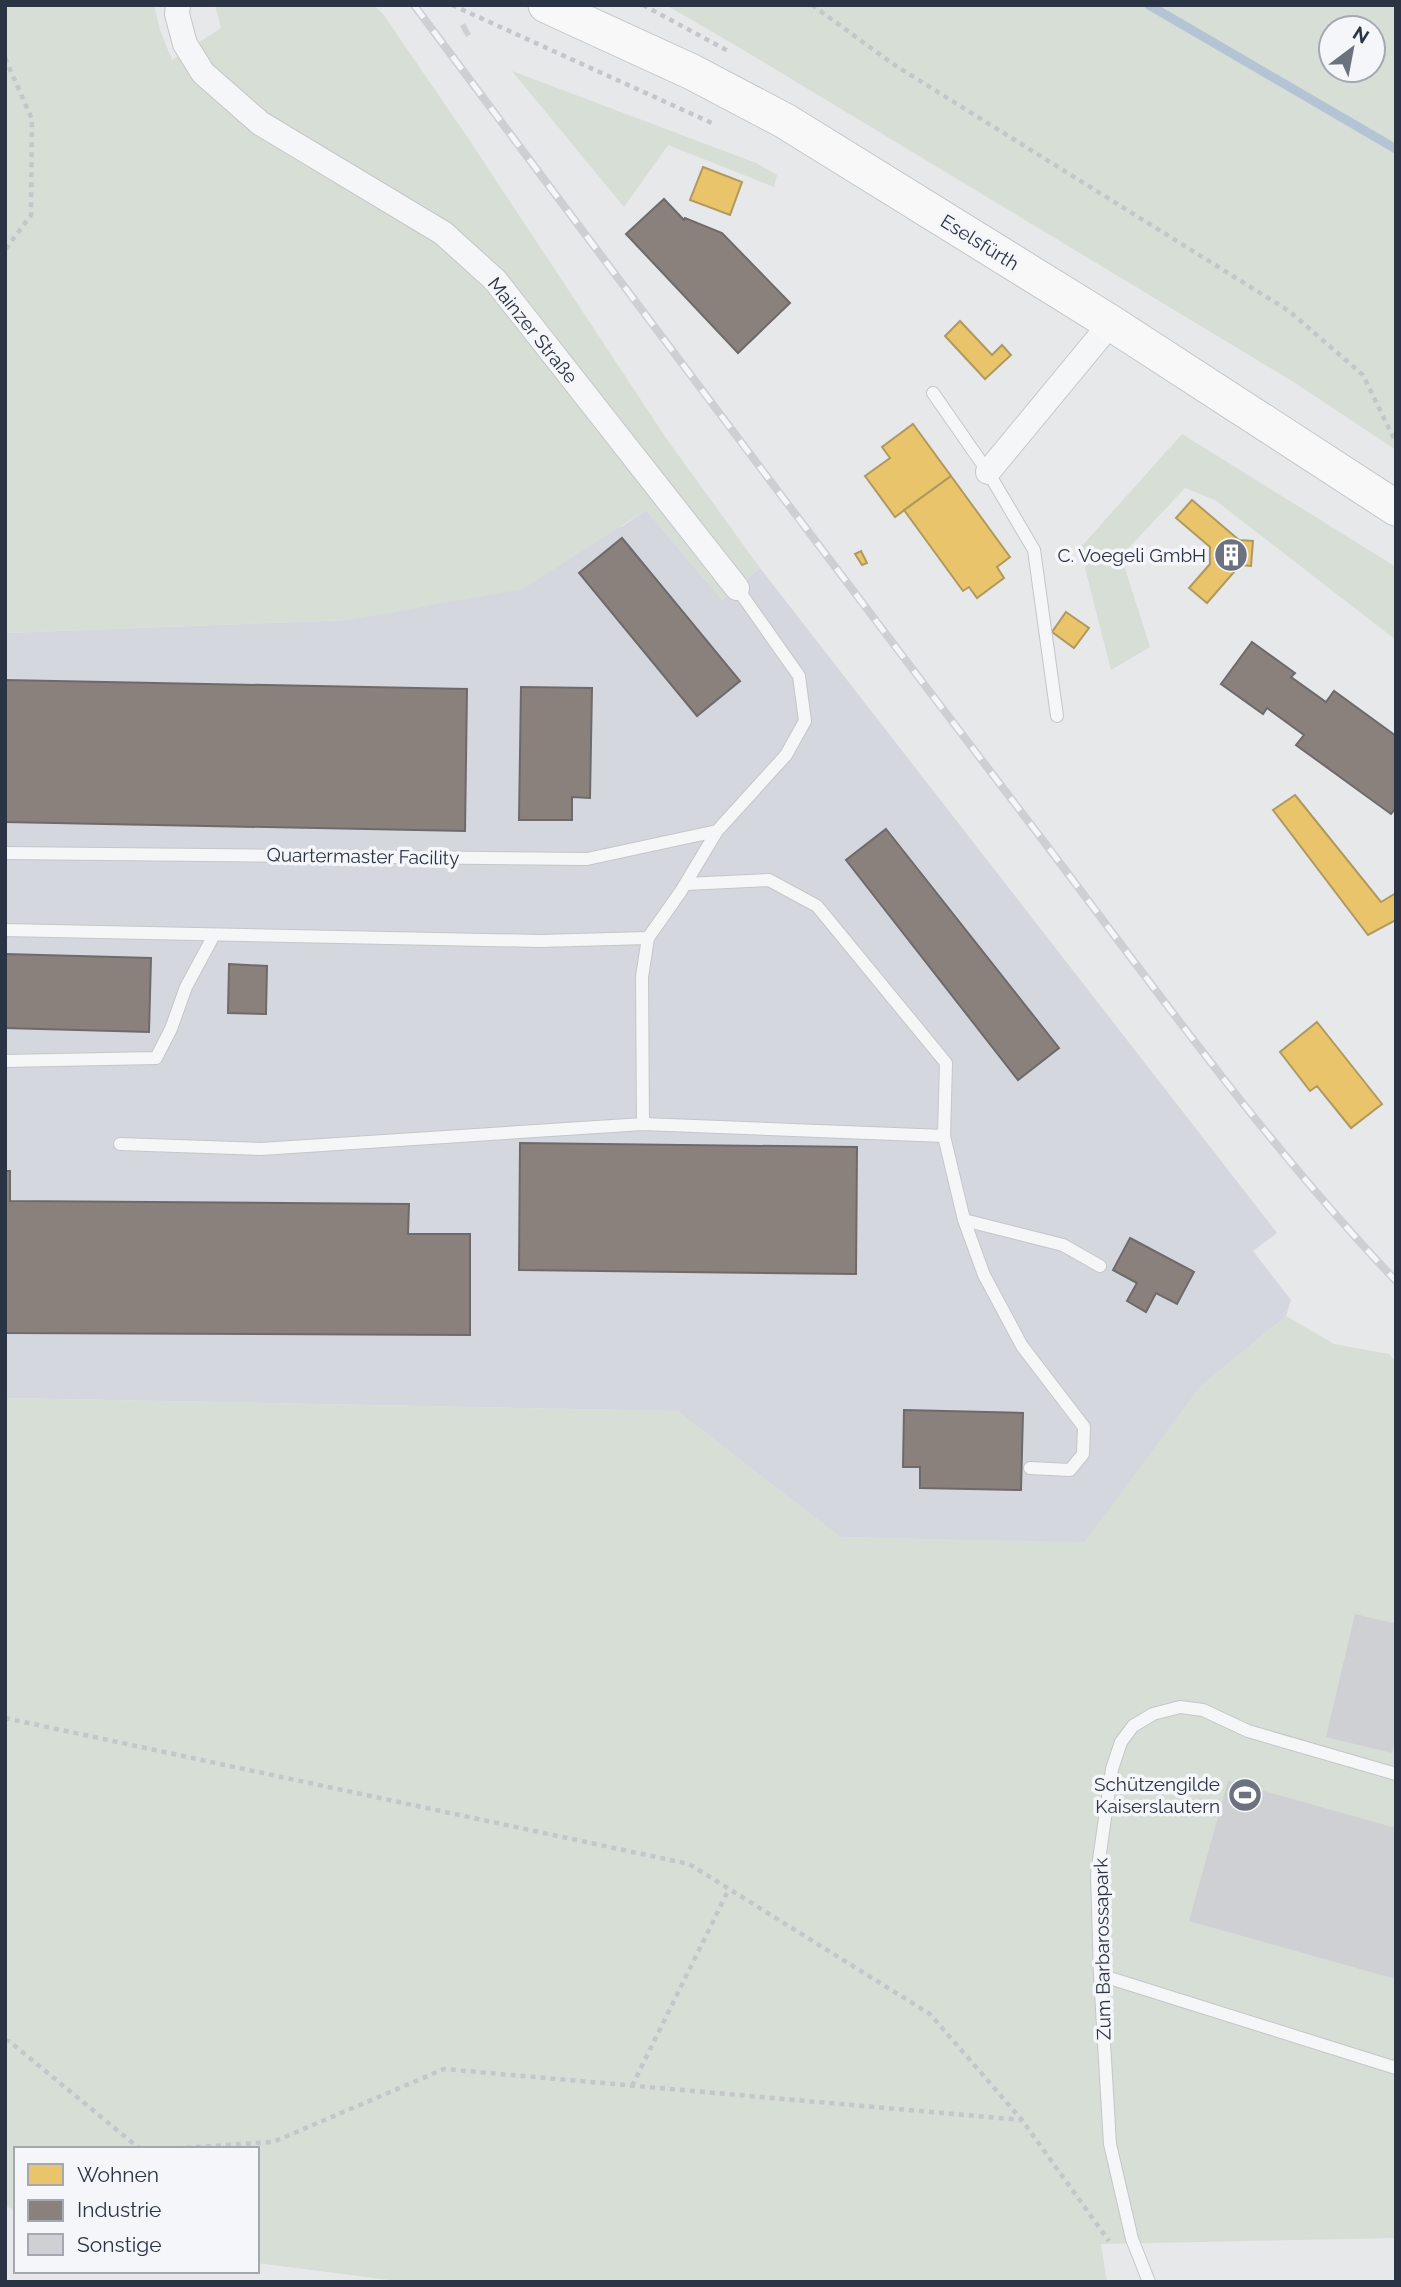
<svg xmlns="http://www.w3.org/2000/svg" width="1401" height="2287" font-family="Raleway,sans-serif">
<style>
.built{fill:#d4d7dd}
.green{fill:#d6ded6;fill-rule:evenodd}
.homes{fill:#e9c46a;stroke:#b0995f;stroke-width:2}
.industry{fill:#8a817c;stroke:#6e6a6c;stroke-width:2}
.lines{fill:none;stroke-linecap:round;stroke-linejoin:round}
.stream{stroke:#b4c4d5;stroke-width:9}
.building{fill:#ced0d3}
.lane-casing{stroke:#c4c6c8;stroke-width:14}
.street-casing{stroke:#c4c6c8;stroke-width:26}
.secondary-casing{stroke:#c4c6c8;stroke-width:37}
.path{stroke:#c5c6ca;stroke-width:4.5;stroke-dasharray:5 5;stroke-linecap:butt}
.lane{stroke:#f5f6f7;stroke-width:12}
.street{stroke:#f5f6f7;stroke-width:24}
.secondary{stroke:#f8f8f8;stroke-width:35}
.rail-casing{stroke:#cecfd2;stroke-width:8}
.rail{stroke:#f4f6f9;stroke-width:5;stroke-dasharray:16;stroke-linecap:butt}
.labels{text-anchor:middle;stroke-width:7;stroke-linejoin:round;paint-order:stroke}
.street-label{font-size:19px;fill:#2b3445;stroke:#f4f6f9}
.poi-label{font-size:19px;fill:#2b3445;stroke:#f4f6f9;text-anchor:end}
</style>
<rect width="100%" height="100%" fill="#e6e8ea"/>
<!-- built -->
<path class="built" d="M646 510 722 600 760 568 1277 1233 1253 1251 1291 1300 1286 1316 1201 1386 1084 1543 840 1537 677 1411 5 1398V633L350 620 623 526Z"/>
<!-- green -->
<path class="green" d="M5 5H154L160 30 172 60 221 28 215 5H374L383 14 468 138 666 438 760 568 722 600 646 510 523 589 350 620 5 633Z
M666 5H1396V450L1292 381 740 48ZM1331 28H1373V70H1331Z
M512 71 756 163 777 175 774 187 668 145 624 207Z
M1182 434 1396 567V640L1215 500 1185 488 1121 556 1150 647 1111 670 1080 548Z
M1286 1316 1334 1344 1389 1354 1396 1362V2238L1101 2244 1107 2282H405L257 2263V2149H16V2210L5 2206V1398L677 1411 840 1537 1084 1542 1201 1386Z"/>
<!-- homes -->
<path class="homes" d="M703 167 742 182 730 215 690 200Z
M960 321 992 355 1002 345 1011 355 985 379 945 336Z
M913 424 951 476 895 517 865 476 890 458 882 447Z
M951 476 1010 557 997 567 1004 578 977 598 969 587 963 591 904 510Z
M1192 500 1239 540 1253 541 1251 566 1240 565 1207 603 1189 588 1210 564V547L1176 518Z
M861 551 867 563 862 565 855 554Z
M1066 612 1089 628 1074 648 1052 632Z
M1295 795 1381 902 1396 893V920L1368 935 1273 810Z
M1317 1022 1382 1104 1351 1128 1317 1086 1310 1091 1280 1052Z"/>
<!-- industry -->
<path class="industry" d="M664 199 684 220 685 218 722 233 790 303 738 353 626 234Z
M622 538 740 681 697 716 579 573Z
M1252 642 1295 673 1291 677 1326 702 1334 691 1396 736V808L1391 814 1296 745 1304 735 1267 708 1263 714 1221 684Z
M5 680 467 689 465 831 5 822Z
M521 687 592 688 590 798 572 797V820H519Z
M886 829 1059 1048 1018 1080 846 860Z
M5 954 151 958 149 1032 5 1028Z
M229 964 267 966 266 1014 228 1013Z
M520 1143 857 1147 856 1274 519 1270Z
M5 1171H10V1201L409 1204 408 1234H470V1335L5 1333Z
M1130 1238 1194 1272 1177 1304 1156 1293 1146 1312 1127 1301 1137 1283 1113 1270Z
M904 1410 1023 1413 1021 1490 920 1488V1467H903Z"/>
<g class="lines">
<!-- stream -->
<path class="stream" d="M1149 5 1396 149"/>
</g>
<!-- building -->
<path class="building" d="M465 23 471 34 466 37 460 26Z
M1355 1614 1396 1624V1737L1392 1753 1326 1737Z
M1228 1781 1396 1828V1979L1189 1921Z"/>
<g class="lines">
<!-- lane casing -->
<g class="lane-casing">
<path id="lane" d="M933 393 988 472 1034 550 1057 716
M5 853 587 859 717 831 786 755 805 721 799 676 737 588
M686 884 769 880 817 906 946 1063 944 1136 964 1220 1063 1245 1100 1266
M5 930 539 941 648 938
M5 1061 156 1058 171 1029 186 987 214 935
M643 1124 642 977 648 938 681 891 717 831
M120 1144 261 1149 643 1124 944 1136
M964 1220 984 1275 1022 1346 1084 1427 1083 1454 1070 1470 1030 1468
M1100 1975 1396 2068
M1149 2282 1132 2239 1110 2144 1100 1975 1097 1874 1112 1769 1121 1742 1133 1726 1153 1714 1180 1707 1203 1710 1248 1731 1396 1774"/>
</g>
<!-- street casing -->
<g class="street-casing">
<path id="street" d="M178 5 177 14 185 44 203 73 260 123 443 233 495 280 737 588
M988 472 1111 323"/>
</g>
<!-- secondary casing -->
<g class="secondary-casing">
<path id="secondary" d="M546 5 692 72 785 121 1111 323 1396 508"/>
</g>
<!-- path -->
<path class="path" d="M452 5 714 124
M643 5 730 52
M812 5 893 64 1289 311 1363 375 1396 443
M5 58 32 119 31 215 5 250
M5 1718 689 1864 930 2014 1022 2120 1109 2241
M5 2041H9L140 2149
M632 2086 729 1889
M166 2149 273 2142 444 2069 1022 2120"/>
<!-- lane -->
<use href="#lane" class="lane"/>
<!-- street -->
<use href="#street" class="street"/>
<!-- secondary -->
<use href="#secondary" class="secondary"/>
<!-- rail casing -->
<g class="rail-casing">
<path id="rail" d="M414 5C619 280 824 554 1032 826 1149 980 1262 1140 1396 1281"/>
</g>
<!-- rail -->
<use href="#rail" class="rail"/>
</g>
<!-- icons -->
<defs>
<g id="building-disc" transform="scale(1.75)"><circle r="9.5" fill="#6c737f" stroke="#f4f6f9"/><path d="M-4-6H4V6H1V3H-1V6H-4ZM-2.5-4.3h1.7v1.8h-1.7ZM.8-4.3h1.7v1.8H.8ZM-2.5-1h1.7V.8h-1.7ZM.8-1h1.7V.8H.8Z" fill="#fff"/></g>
<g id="stadium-disc" transform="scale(1.75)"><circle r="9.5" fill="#6c737f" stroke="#f4f6f9"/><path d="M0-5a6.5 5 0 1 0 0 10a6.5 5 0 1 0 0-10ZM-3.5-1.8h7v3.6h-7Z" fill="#fff"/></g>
</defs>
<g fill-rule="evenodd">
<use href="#building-disc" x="1231" y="555"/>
<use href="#stadium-disc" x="1245" y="1795"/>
</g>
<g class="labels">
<!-- street labels -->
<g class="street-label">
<text transform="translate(980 242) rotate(32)" y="7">Eselsfürth</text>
<text transform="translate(533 330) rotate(51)" y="7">Mainzer Straße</text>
<text transform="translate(363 856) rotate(1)" y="7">Quartermaster Facility</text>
<text transform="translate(1102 1949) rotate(-91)" y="7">Zum Barbarossapark</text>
</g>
<!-- poi labels -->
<g class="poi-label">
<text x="1206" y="562">C. Voegeli GmbH</text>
<text x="1220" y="1791">Schützengilde<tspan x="1220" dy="22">Kaiserslautern</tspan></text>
</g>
</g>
<!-- border -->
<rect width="1401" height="2287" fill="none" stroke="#2b3445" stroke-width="14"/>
<!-- legend -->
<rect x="14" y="2147" width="245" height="126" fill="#f4f6f9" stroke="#a4a8b1" stroke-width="2"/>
<rect x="28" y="2164" width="35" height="21" fill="#e9c46a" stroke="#a4a8b1" stroke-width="2"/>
<text x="77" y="2182" font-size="21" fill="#2b3445">Wohnen</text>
<rect x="28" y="2200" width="35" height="21" fill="#8a817c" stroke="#a4a8b1" stroke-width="2"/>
<text x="77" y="2217" font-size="21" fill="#2b3445">Industrie</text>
<rect x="28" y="2234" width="35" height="21" fill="#ced0d3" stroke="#a4a8b1" stroke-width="2"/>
<text x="77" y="2252" font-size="21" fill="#2b3445">Sonstige</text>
<!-- north arrow -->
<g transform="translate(1352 49) rotate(32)"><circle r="33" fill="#f4f6f9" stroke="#a4a8b1" stroke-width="2"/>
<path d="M0-5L12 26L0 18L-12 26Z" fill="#6c737f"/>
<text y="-10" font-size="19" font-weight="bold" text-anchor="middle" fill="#2b3445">N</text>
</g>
</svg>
